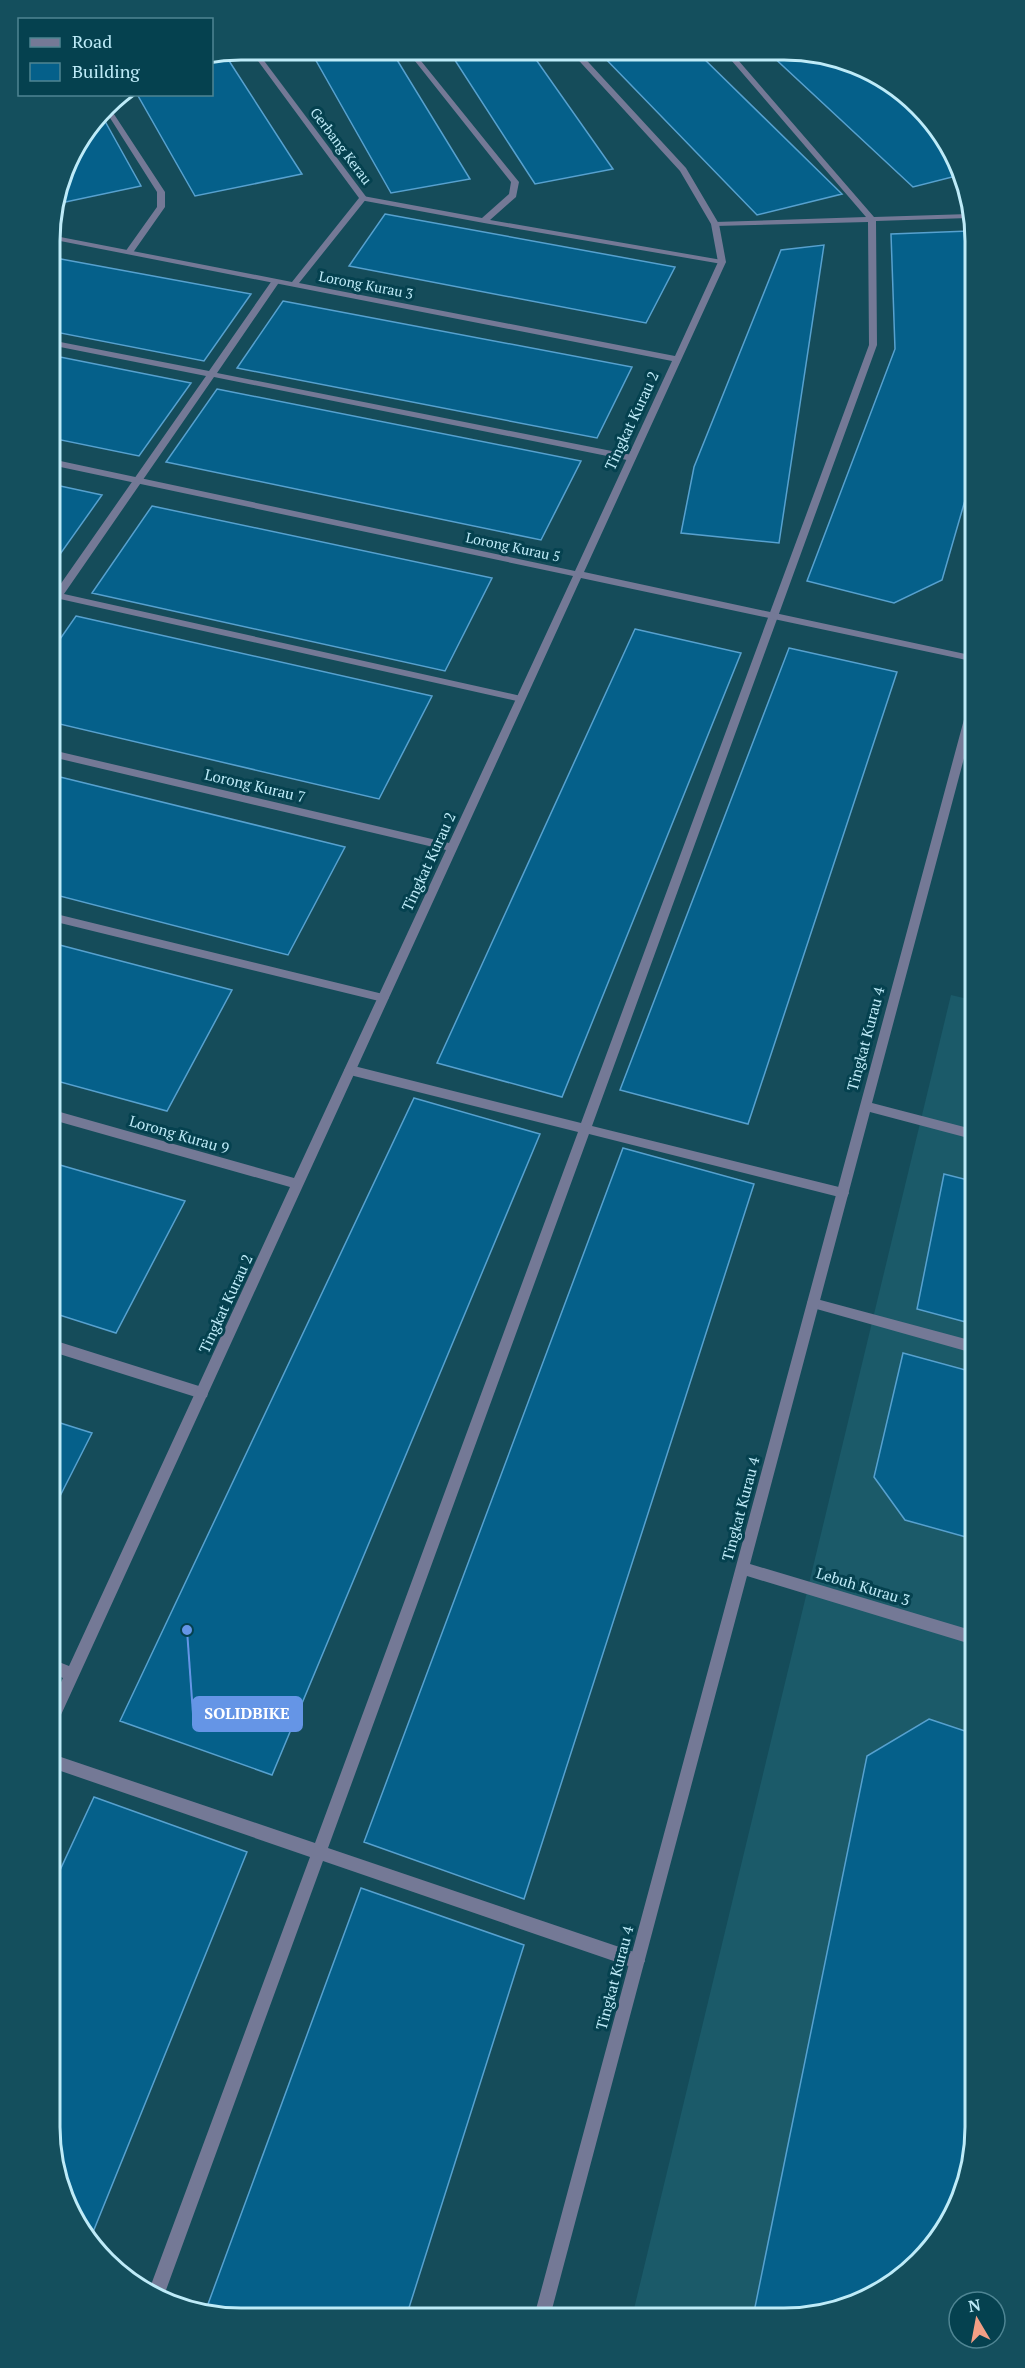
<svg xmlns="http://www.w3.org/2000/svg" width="1025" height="2368" font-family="'PT Serif',serif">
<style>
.built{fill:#1b5a69}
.building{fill:#05608a;stroke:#57a1cf;stroke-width:1.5}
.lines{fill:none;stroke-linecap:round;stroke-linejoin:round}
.service{fill:#747996;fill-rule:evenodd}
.minor{fill:#747996;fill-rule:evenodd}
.labels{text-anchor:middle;stroke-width:6;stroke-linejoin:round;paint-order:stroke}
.far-street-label{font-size:14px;fill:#beebf8;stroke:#05414f}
.street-label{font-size:15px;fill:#beebf8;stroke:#05414f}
.rim{fill:none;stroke:#beebf8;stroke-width:3}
.leader{fill:none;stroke:#6595e6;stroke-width:2}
.callout-dot{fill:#6595e6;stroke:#05414f;stroke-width:2}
.callout{fill:#6595e6;stroke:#6595e6;stroke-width:2}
.callout-label{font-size:16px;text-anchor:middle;font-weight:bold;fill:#fff}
</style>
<rect width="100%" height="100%" fill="#154c5a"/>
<!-- built -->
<path class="built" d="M951 995 972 1000 975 2139 961 2200 936 2244 890 2286 833 2312 633 2313Z"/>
<!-- building -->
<path class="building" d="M310 50H391L470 179 391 193Z
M449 51H530L613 169 535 184Z
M599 52H697L842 194 757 215Z
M224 53 302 174 195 196 137 94H212V55Z
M769 53H821L869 69 919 105 960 175 913 187Z
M101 114 141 186 56 204 69 157Z
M385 214 675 267 646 323 349 266Z
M969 231 970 483 942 580 894 603 807 581 895 349 891 234Z
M824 245 779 543 681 533 694 467 781 250Z
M50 257 251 294 204 361 50 331Z
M283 301 632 367 597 438 237 368Z
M50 355 191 383 139 456 51 438Z
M217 389 581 461 541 540 166 462Z
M51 484 102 495 51 567Z
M152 506 492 578 445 671 92 593Z
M76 616 432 696 379 799 51 722V652Z
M635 629 741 653 562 1097 437 1063Z
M789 648 897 672 748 1124 620 1090Z
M52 775 345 847 288 955 52 894Z
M52 943 232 990 167 1111 53 1080Z
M414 1098 540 1134 272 1775 120 1721Z
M623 1148 754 1184 524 1899 364 1842Z
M53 1163 185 1201 116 1333 53 1313Z
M944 1174 972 1181 973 1324 917 1309Z
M903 1353 973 1372V1539L905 1520 874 1477Z
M54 1421 92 1433 54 1508Z
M929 1719 974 1734 975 2139 961 2200 936 2244 890 2286 833 2312H754L867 1756Z
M94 1797 247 1852 91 2237 56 2176 55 1881Z
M361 1888 524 1945 407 2314 204 2315Z"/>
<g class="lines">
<!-- service -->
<path class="service" d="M407 51H413L519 182 516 197 490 220 722 260 726 262 722 264 484 223 360 200V196H363L482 218 509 194 511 182Z
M725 53H732L874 217 969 214V218L876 221 877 345 592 1126 843 1188 847 1189 849 1193 847 1197 843 1198 589 1134 328 1848 637 1953 642 1956 645 1961 642 1966 637 1969 323 1861 162 2301 148 2293 310 1857 55 1769V1755L315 1843 578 1132 350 1075 344 1070 350 1065 581 1123 869 345 868 222 715 226 711 224 715 222 866 217Z
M108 105 165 192V207L132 254H129L125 252 157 207V192L105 110Z
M273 279 280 281 217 373 632 455 636 458 632 461 214 377 64 594 521 696 524 697V701L521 702 60 599 54 607 51 608V591L55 592 206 376 50 345V340L209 371Z
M52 913 383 994 389 998 383 1002 52 921Z
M813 1298 973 1341V1353L813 1308 809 1307 807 1303 809 1299Z
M53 1340 202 1387 207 1389 208 1393 207 1397 202 1399 53 1352Z"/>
<!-- minor -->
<path class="minor" d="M250 50H256L367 198 299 283 675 356 718 262 711 224 680 171 571 52H579L686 168 719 224 726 262 584 572 970 655 971 661 581 578 60 1717 55 1719 54 1697 63 1678 54 1674V1660L69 1666 290 1187 53 1120V1110L294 1178 446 850 52 757V750L449 843 573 576 51 465V459L575 571 672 361 50 239V235L292 282 359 198Z
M971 709V732L872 1103 972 1129V1139L870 1112 750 1564 974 1631V1645L747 1576 551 2313H535L966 712Z"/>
</g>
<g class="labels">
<!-- far-street labels -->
<g class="far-street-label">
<text transform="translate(341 146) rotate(53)" y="5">Gerbang Kerau</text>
<text transform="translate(366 285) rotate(11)" y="5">Lorong Kurau 3</text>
<text transform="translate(513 547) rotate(12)" y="5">Lorong Kurau 5</text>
</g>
<!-- street labels -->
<g class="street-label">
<text transform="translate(632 421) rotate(-65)" y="5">Tingkat Kurau 2</text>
<text transform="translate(255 786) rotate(13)" y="5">Lorong Kurau 7</text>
<text transform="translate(429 862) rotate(-65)" y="5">Tingkat Kurau 2</text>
<text transform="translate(866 1039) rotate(-75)" y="5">Tingkat Kurau 4</text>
<text transform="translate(179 1135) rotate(16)" y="5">Lorong Kurau 9</text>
<text transform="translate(226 1304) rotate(-65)" y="5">Tingkat Kurau 2</text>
<text transform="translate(741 1509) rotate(-75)" y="5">Tingkat Kurau 4</text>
<text transform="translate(863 1587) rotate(17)" y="5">Lebuh Kurau 3</text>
<text transform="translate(615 1978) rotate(-75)" y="5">Tingkat Kurau 4</text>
</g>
</g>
<!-- crop -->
<path d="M0 0H1025V2368H0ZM241 60H784A181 181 0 0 1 965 241V2127A181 181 0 0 1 784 2308H241A181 181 0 0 1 60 2127V241A181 181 0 0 1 241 60Z" fill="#144f5d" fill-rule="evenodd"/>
<path class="rim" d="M241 60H784A181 181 0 0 1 965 241V2127A181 181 0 0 1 784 2308H241A181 181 0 0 1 60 2127V241A181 181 0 0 1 241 60Z"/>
<!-- callouts -->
<path class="leader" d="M187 1630L193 1714"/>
<circle class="callout-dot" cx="187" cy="1630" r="6"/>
<rect class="callout" x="193" y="1697" width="109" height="34" rx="6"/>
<g class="callout-label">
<text x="247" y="1719">SOLIDBIKE</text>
</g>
<!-- legend -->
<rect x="18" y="18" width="195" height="78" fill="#05414f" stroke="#4f8593" stroke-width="1.5"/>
<rect x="30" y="38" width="30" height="9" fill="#747996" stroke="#4f8593" stroke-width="1.5"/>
<text x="72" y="48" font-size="18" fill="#beebf8">Road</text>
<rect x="30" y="63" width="30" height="18" fill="#05608a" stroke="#4f8593" stroke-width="1.5"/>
<text x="72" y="78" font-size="18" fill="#beebf8">Building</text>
<!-- north arrow -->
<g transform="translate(977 2320) rotate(350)"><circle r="28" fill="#05414f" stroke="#4f8593" stroke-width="1.5"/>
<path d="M0-4.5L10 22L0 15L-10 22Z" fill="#f39f85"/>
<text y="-9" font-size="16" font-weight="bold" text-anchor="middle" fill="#beebf8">N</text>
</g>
</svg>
